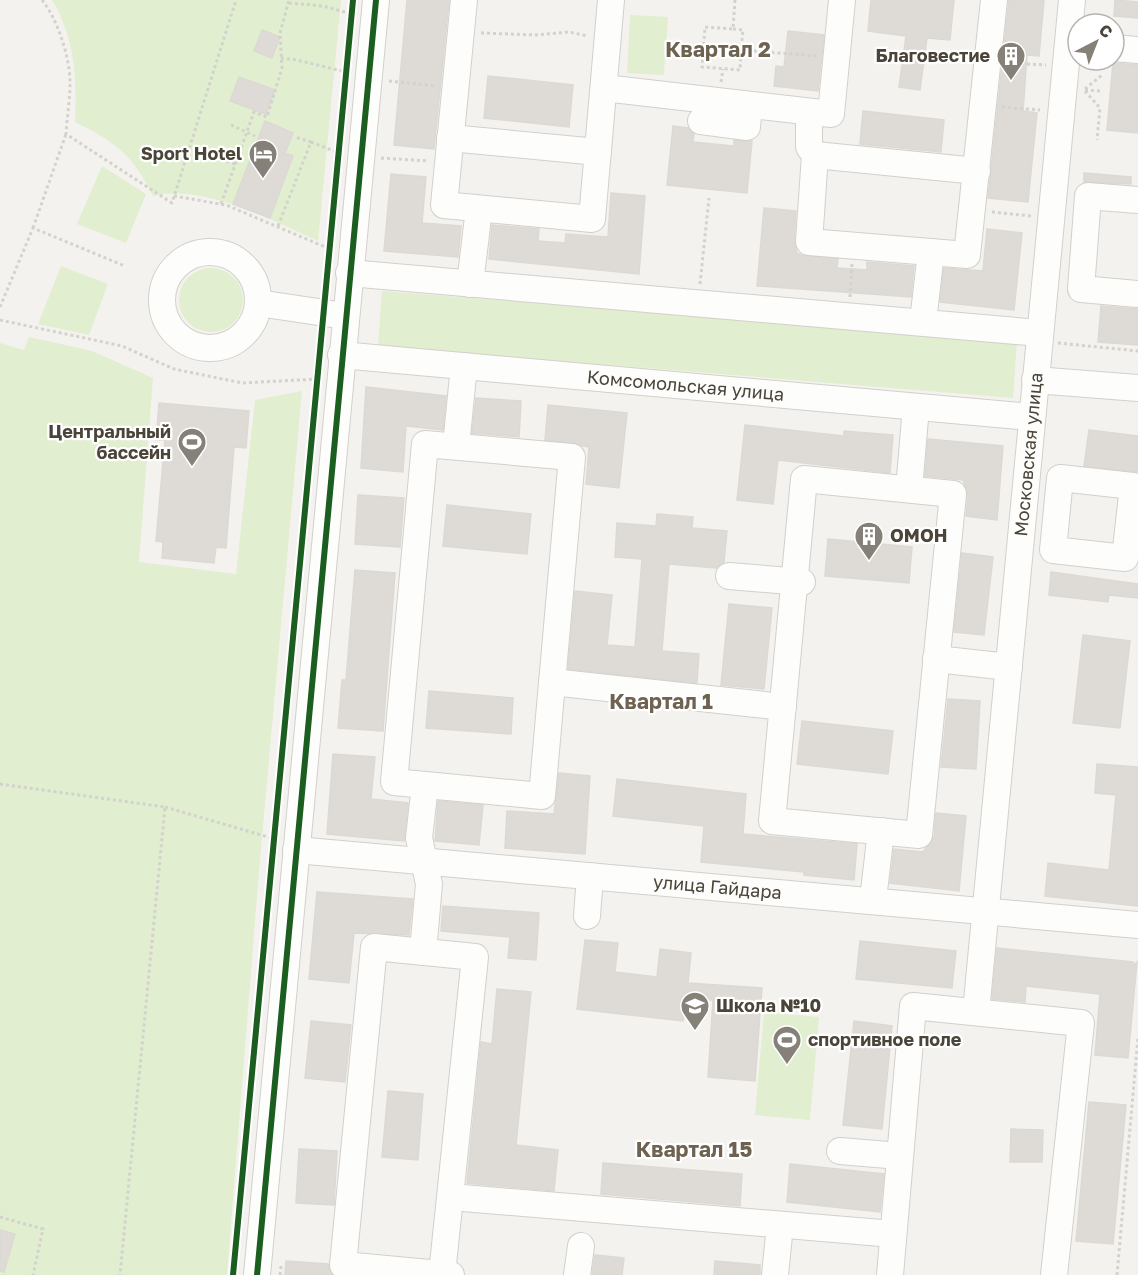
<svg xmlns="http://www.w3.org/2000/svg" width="1138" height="1275" font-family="'Golos Text',sans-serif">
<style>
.green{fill:#e1eecf}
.building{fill:#dedbd6;stroke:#dcd9d4;stroke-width:1.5}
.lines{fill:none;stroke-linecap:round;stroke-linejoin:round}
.minor-casing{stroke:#d2d0cb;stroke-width:28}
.path{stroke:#d3d2cc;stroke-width:3;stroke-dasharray:3 3;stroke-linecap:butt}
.minor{stroke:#fdfdfc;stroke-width:26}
.cycleway-casing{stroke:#fff;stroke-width:10}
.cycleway{stroke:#1b5e20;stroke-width:6}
.labels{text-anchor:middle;stroke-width:4.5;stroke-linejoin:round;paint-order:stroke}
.poi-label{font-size:18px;font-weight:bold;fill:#4b4439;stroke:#fff;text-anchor:end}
.street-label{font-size:18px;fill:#4b4439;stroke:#fff}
.quarter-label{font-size:21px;font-weight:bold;fill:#6e6250;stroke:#fff}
</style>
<rect width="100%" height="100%" fill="#f4f2ee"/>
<!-- green -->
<path class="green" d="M52 0H341L318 241C271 220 204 184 153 196 133 155 114 141 75 122 77 79 75 38 52 0Z
M630 15 668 17 664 75 627 73Z
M102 166 146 194 126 243 77 224Z
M61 266 108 284 89 335 38 324Z
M179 300a32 32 0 1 1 64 0a32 32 0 1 1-64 0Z
M382 291 1017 341 1013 398 378 346Z
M29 337 92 351 153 378 139 562 236 574 255 400 302 391 259 871 227 1275H0V343L24 350Z
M764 1012 819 1017 810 1120 755 1115Z"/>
<!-- building -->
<path class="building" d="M407 0H449L434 149 394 145Z
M871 0H954L950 40 927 38 920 90 899 87 906 36 868 31Z
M1009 0H1044L1039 56 1027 55 1023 111 1037 113 1028 202 988 198Z
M1115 0 1138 2V18L1114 16Z
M262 30 280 37 272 58 254 51Z
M788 31 824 35 818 91 774 86 776 66 784 67Z
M1113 63 1138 65V133L1107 130Z
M488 76 573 85 569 127 484 118Z
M239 77 275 90 266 114 230 101Z
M863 111 944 120 941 152 860 144Z
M265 121 293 133 285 153 293 156 270 218 233 204Z
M673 126 688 128 694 134 693 142 734 146V140L752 141 747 193 667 185Z
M1084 173 1131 177V184L1084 182Z
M391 174 426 177 422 223 461 226 458 257 384 251Z
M611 193 645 196 639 274 489 259 492 225 539 229 538 241 565 243 566 234 608 237Z
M764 208 796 211 794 242 797 253 801 255 838 259 837 268 867 270V262L914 266 911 297 757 286Z
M987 229 1022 233 1014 310 940 302 944 268 983 271Z
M1101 306 1138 309V345L1098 342Z
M366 387 446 396 443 430 406 426 403 472 361 468Z
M476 398 521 401 519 437 472 433Z
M159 403 249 411 246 448 234 447 226 548 216 547 214 563 162 558 163 542 156 541 165 440H156Z
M548 405 627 413 619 488 586 484 589 447 545 440Z
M745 425 844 436V431L893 435 890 473 778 460 773 504 737 500Z
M1089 430 1138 436V472L1084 466Z
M928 439 1003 446 997 520 966 516 968 495 963 480 925 476Z
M358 495 404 498 400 547 355 544Z
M447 505 531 514 527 554 443 546Z
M657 514 693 517 692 528 727 531 724 562 716 568 669 564 662 651 699 654 697 683 568 669 575 591 612 595 607 645 635 647 642 559 615 557 617 523 656 526Z
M828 539 912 547 909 583 825 576Z
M962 553 993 557 984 635 954 632Z
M355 570 395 573 383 731 338 728 342 680H346Z
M1051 572 1138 584V598L1109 595 1108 602 1049 595Z
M729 604 772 608 764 689 721 685Z
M1083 635 1130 641 1120 728 1073 723Z
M429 691 513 698 511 734 426 728Z
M948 699 980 701 976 769 941 767Z
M802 721 893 731 888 774 797 764Z
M333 754 375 757 371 799 408 803 404 841 327 834Z
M1097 764 1138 767V906L1045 896 1048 863 1109 870 1116 795 1095 793Z
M559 773 590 776 585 854 505 848 507 811 554 814Z
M617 779 746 794 743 834 857 844 854 880 804 875V872L701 862 704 826 613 816Z
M438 801 483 805 479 845 435 841Z
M936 813 966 816 959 891 890 883 894 849 923 852 934 837Z
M317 892 413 899 409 935 354 933 349 983 309 979Z
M443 906 539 913 536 960 508 958 510 937 441 931Z
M585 940 618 943 615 972 657 977 660 949 691 953 688 983 762 988 755 1081 708 1077 713 1000 686 998 683 1021 577 1009Z
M860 941 956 951 952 988 856 979Z
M997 948 1133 962V966L1137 962 1128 1058 1095 1055 1100 994 1026 986 1025 1002 992 999Z
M497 989 531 992 516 1145 558 1150 554 1191 467 1183 481 1042 492 1044Z
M311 1021 351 1025 345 1082 305 1078Z
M854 1021 892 1026 882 1129 843 1125Z
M388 1091 423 1094 418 1160 382 1157Z
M1089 1102 1126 1105 1113 1244 1076 1241Z
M1011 1129 1043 1130 1042 1162H1010Z
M299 1149 337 1151 334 1205 296 1203Z
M603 1163 742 1174 740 1206 601 1194Z
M790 1164 884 1174 880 1212 787 1202Z
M0 1230 15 1234 4 1272 0 1271Z
M595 1255 624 1258 622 1275H592Z
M286 1261 328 1264 332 1275H285Z
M715 1261 760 1265V1275H714Z"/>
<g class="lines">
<!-- minor casing -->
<g class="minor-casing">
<g id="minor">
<path d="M464 0 444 205 592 219 611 0"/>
<path d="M1114 48 1138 50"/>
<path d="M604 88 831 114 842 0"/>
<path d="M809 112V147L815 155 809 242 967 255 994 0"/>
<path d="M701 121 747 127 749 105"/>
<path d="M450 138 598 152"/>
<path d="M815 155 977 171"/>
<path d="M1138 200 1088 196 1081 289 1138 294"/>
<circle cx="210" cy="300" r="48"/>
<path d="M349 273 1039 333"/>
<path d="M470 284 479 209"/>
<path d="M258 303 345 316"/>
<path d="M923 322 931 252"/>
<path id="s1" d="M341 355 1031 417"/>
<path d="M1035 380 1138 388"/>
<path d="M425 444 572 457 542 796 394 782Z"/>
<path d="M456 446 464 366"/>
<path d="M1060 478 1133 486 1125 558 1053 550Z"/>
<path d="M804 479 953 494 919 835 772 821Z"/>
<path d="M909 489 916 407"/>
<path d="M729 576 802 582"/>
<path d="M936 659 1009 667"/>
<path d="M552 682 783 707"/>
<path id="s2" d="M296 850 1138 925"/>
<path d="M873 900 881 831"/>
<path d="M587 916 590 876"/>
<path d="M423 952 429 884 419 838 425 785"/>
<path id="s3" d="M976 1012 1072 0"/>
<path d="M840 1151 900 1156"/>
<path d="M451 1197 893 1234"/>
<path d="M442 1274 475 957 374 947 343 1265 451 1275"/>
<path d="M257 1275 376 0"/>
<path d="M577 1275 581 1246"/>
<path d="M775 1275 780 1225"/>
<path d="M890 1275 913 1006 1081 1023 1054 1275"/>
</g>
</g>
<!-- path -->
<path class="path" d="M42 0C58 20 70 58 70 83 70 100 67 117 66 134L172 203 236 0
M735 0 733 29 705 27 702 67 740 70 741 50 817 56
M289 3 323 6 352 14
M733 29 743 30 741 50
M481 33 536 35 569 32 588 36
M281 58 297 60 346 72
M1009 63 1046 65
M389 81 436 86
M721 82 723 69
M1085 89 1102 75
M1085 90 1100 91
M1085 91 1100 108 1097 140
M1002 107 1040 110
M231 125 255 136
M311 142 339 153
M381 158 429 161
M221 159 235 164
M174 196 226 205 330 249
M221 204 254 112 267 117 282 68 280 33 289 0
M992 212 1031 216
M278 226 311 142 295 137
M33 228 66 134
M700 284 709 198
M850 297 852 264
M0 307 33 228 125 266
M0 320 122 346 174 369 242 383 318 379
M1058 343 1138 351
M0 784 165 807 120 1275
M165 807 275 839
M0 1217 43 1229 33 1275
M280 1275 281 1266
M1117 1275 1138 1038"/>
<!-- minor -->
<use href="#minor" class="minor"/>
<!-- cycleway casing -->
<g class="cycleway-casing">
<path id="cycleway" d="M233 1275 353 0
M257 1275 376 0"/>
</g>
<!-- cycleway -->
<use href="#cycleway" class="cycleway"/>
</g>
<!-- icons -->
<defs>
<g id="building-pin" transform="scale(1.5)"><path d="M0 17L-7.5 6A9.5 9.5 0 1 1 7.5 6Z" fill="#868178" stroke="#fff"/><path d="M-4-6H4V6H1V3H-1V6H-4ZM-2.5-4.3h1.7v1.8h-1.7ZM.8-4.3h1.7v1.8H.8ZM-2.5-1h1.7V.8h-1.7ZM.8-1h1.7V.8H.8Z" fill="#fff"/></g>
<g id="hotel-pin" transform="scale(1.5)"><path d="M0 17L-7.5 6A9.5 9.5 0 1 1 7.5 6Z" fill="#868178" stroke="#fff"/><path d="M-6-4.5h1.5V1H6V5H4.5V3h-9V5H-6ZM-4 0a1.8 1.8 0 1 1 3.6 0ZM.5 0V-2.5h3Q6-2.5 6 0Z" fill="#fff"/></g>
<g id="stadium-pin" transform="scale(1.5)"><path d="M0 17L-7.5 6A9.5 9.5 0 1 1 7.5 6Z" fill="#868178" stroke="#fff"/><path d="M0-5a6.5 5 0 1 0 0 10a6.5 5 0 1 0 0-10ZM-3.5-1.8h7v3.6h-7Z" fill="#fff"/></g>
<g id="school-pin" transform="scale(1.5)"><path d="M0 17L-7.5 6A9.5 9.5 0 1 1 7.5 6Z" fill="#868178" stroke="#fff"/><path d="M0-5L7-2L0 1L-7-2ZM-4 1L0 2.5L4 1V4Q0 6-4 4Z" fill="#fff"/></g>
</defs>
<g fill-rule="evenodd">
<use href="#building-pin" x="1011" y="56"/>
<use href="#hotel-pin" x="263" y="154"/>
<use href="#stadium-pin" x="192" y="442"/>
<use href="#building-pin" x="869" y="536"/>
<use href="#school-pin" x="695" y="1006"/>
<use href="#stadium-pin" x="787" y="1040"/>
</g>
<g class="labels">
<!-- poi labels -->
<g class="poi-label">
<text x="990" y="62">Благовестие</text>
<text x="242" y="160">Sport Hotel</text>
<text x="171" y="438">Центральный<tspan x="171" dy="21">бассейн</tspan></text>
<text x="890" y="542" text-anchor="start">ОМОН</text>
<text x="716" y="1012" text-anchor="start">Школа №10</text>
<text x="808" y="1046" text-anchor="start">спортивное поле</text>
</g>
<!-- street labels -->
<g class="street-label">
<text dy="6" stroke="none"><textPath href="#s1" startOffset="346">Комсомольская улица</textPath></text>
<text dy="6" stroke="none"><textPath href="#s3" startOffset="560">Московская улица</textPath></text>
<text dy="6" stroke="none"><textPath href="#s2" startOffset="423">улица Гайдара</textPath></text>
</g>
<!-- quarter labels -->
<g class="quarter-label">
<text x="718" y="57">Квартал 2</text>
<text x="661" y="709">Квартал 1</text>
<text x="694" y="1157">Квартал 15</text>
</g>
</g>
<!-- north arrow -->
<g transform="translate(1096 42) rotate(42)"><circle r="28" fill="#ffffff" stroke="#b7b4b0" stroke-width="1.5"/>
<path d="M0-4.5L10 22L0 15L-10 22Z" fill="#868178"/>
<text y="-9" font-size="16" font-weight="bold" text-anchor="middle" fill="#4b4439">С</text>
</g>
</svg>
